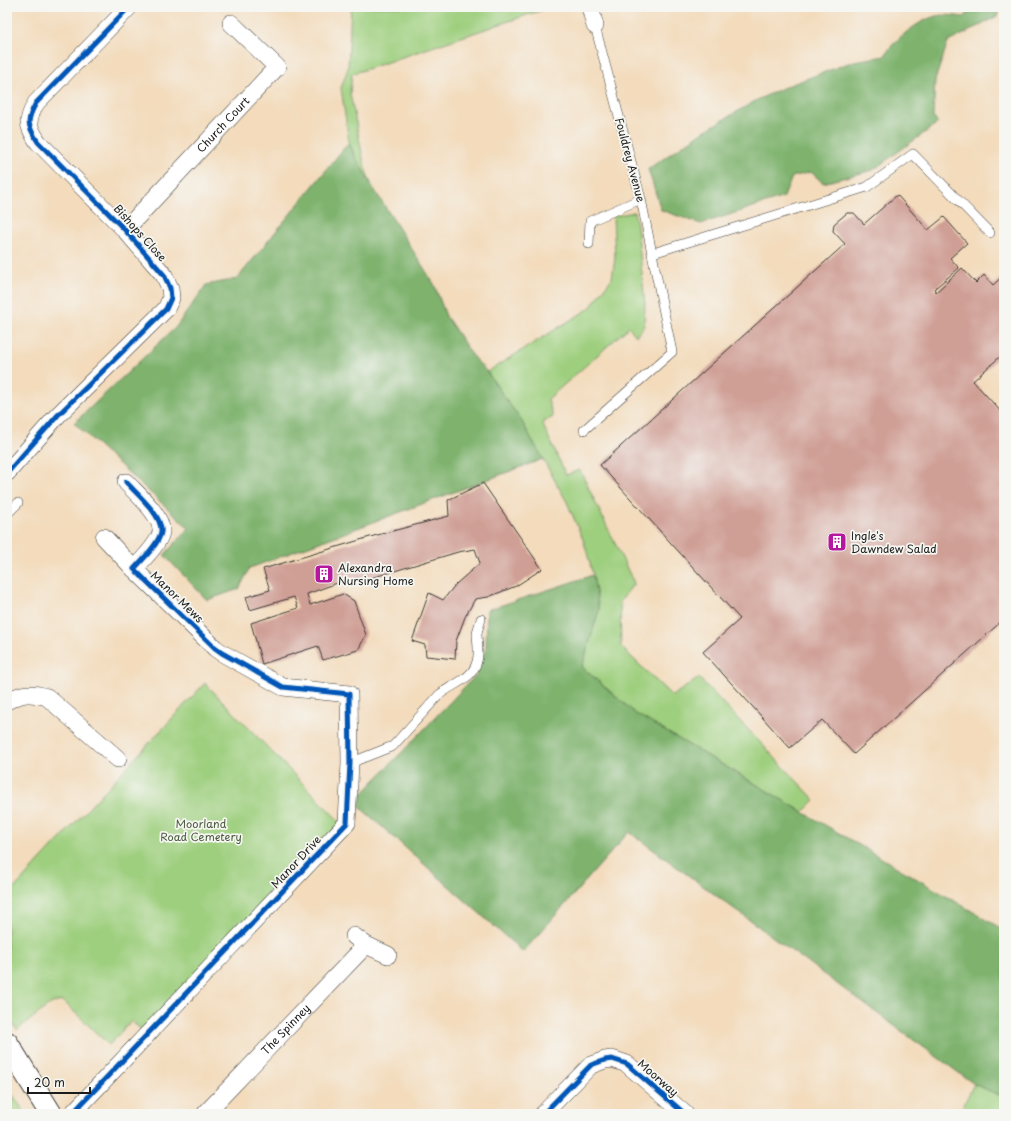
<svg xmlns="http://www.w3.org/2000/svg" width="1011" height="1121" font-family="'Playpen Sans',sans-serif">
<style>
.green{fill:#9ecf7e;stroke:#5d764d}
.forest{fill:#7eb26d;stroke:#4d6744}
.building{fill:#cf9e94}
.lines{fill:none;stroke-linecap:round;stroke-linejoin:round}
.service-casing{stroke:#3c3934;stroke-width:10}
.minor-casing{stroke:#3c3934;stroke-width:18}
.tertiary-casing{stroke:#3c3934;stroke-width:24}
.service{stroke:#fff;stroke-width:9}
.minor{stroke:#fff;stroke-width:17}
.tertiary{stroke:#fff;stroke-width:22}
.cycleway-casing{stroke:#f6f6f2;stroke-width:8}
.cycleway{stroke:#0057b8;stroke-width:5}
.labels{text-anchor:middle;stroke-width:3.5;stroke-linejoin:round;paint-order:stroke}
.street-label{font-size:11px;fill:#1c1c1c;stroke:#f6f6f2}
.poi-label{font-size:11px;fill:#1c1c1c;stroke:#f6f6f2;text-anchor:start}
.park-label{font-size:11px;fill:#4a5b3e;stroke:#f6f6f2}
</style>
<rect width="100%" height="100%" fill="#f6f6f2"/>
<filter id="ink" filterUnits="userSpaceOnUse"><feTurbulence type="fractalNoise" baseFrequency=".025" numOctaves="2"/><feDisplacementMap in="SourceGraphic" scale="8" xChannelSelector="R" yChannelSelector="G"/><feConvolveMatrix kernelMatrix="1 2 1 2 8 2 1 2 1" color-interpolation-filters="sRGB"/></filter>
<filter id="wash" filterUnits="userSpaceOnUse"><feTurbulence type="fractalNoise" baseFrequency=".012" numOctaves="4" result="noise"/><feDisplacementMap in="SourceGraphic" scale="16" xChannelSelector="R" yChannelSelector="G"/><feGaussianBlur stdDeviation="0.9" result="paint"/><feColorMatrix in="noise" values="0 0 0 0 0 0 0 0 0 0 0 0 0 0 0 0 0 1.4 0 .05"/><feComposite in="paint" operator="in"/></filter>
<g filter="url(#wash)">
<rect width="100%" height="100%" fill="#f3dbbc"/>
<!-- green -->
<path class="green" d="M351 7H551L352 74 350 93 365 168 372 186 356 161 349 142 341 88 348 68Z
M634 212 637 224 645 304 644 326 636 336 629 327 548 399 553 417 542 423 566 475 580 470 634 583 620 602 621 647 672 696 699 678 815 800 803 812 636 714 582 667 599 609 593 575 584 542 567 502 522 422 487 372 590 308 612 278 615 258 613 216Z
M205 683 342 824 143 1031 131 1021 109 1045 63 1001 52 1003 17 1030 7 1014V896Z
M974 1084 1004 1097V1114H959Z
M7 1087 8 1088 26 1114H7Z"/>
<!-- forest -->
<path class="forest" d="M974 7H1000L997 16 989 21 948 42 935 80 933 117 938 123 873 170 823 183 811 172 792 177 784 197 701 224 661 210 648 169 704 131 757 100 787 86 854 61 885 56C892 41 919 20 936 16 945 14 955 16 964 17Z
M349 142 355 156 372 186 434 284 446 316 474 358 487 372 522 422 543 459 250 568 239 589 207 600 164 555 189 528 74 423 176 327 206 285 237 279Z
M593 575 599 610 582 667 636 714 1004 930V1097L974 1084 629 832 523 952 354 802 476 675 486 648 487 610Z"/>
<g id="blocks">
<!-- building -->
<path class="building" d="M897 195 928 230 944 217 967 243 950 258 959 268 934 289 936 292 962 268 976 283 984 275 993 285 1004 275V353L973 381 1004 415V619L854 754 822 720 790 748 703 652 740 619 600 465 845 244 833 231 834 224 847 213H854L864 224Z
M483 483 542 569 516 586 488 597 475 599 465 617 456 641 455 659 426 656 425 645 412 641 429 593 443 600 456 584 480 563 475 549 458 552 361 581 357 578 340 582 307 594 310 605 343 594 354 601 366 635 358 650 323 660 318 646 262 664 251 623 298 608 294 597 250 610 246 597 270 590 263 569 370 537 449 516 448 500Z"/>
</g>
</g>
<g filter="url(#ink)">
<use href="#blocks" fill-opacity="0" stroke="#3c3934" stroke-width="1"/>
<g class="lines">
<!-- service casing -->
<g class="service-casing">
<path id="service" d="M589 244 590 221 641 199
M653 253 867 187 913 154 990 233
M584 430 672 352 641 199 595 26
M7 514 18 503
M350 763 393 746 439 695C447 688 464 681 470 674 481 662 478 649 477 635 477 630 480 624 481 619"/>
</g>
<!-- minor casing -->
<g class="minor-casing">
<g id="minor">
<path d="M590 7 595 26"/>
<path id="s1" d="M125 230 277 67 231 23"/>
<path d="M7 473 58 415 166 309 171 298 170 288 164 275 125 230 38 142C27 125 26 121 36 103L129 7"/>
<path d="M104 537 134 569"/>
<path d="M7 701C23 693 29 692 47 697L118 759"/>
<path d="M354 936 366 945 388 955"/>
<path d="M72 1114 347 823 350 763 349 694 283 687 222 653 215 648 134 569C142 560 159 544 161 532 163 516 137 494 126 482"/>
<path id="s2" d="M205 1114 366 945"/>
<path d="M543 1114 591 1065 605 1060 612 1059 627 1064 685 1114"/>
</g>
</g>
<!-- tertiary casing -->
<g class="tertiary-casing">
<path id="tertiary" d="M7 1043 51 1114"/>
</g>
<!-- service -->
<use href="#service" class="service"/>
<!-- minor -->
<use href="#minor" class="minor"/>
<!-- tertiary -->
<use href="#tertiary" class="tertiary"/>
<!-- cycleway casing -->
<g class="cycleway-casing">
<path id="cycleway" d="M7 473 58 415 166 309 171 298 170 288 164 275 125 230 38 142C27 125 26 121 36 103L129 7
M72 1114 347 823 350 763 349 694 283 687 222 653 215 648 134 569C142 560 159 544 161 532 163 516 137 494 126 482
M543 1114 591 1065 605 1060 612 1059 627 1064 685 1114"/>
</g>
<!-- cycleway -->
<use href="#cycleway" class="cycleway"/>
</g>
</g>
<!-- icons -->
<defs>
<g id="building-square" transform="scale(1)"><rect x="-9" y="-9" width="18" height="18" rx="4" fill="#b5179e" stroke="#f6f6f2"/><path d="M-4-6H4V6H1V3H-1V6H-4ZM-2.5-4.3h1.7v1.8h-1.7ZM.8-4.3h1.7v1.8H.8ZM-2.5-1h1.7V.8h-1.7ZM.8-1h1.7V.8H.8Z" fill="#fff"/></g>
</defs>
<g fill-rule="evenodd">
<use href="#building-square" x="837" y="542"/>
<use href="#building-square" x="324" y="574"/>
</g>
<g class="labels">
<!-- street labels -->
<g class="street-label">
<text dy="4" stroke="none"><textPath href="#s1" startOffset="144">Church Court</textPath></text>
<text transform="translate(630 160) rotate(75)" y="4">Fouldrey Avenue</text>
<text transform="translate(140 233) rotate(48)" y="4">Bishops Close</text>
<text transform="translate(177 597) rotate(44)" y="4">Manor Mews</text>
<text transform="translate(296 862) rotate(-47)" y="4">Manor Drive</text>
<text dy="4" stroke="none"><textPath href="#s2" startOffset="117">The Spinney</textPath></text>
<text transform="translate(658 1078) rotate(41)" y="4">Moorway</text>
</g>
<!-- poi labels -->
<g class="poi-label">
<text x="851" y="540">Ingle's<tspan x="851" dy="13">Dawndew Salad</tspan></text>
<text x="338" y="572">Alexandra<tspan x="338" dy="13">Nursing Home</tspan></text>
</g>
<!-- park labels -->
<g class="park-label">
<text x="201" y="828">Moorland<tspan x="201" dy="13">Road Cemetery</tspan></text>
</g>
</g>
<!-- margin -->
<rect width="1011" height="1121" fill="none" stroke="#f6f6f2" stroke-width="24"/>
<!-- scale -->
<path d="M28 1087v6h62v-6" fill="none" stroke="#1c1c1c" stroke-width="2"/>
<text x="34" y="1087" font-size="12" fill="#1c1c1c" stroke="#f6f6f2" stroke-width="3" paint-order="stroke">20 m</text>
</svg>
